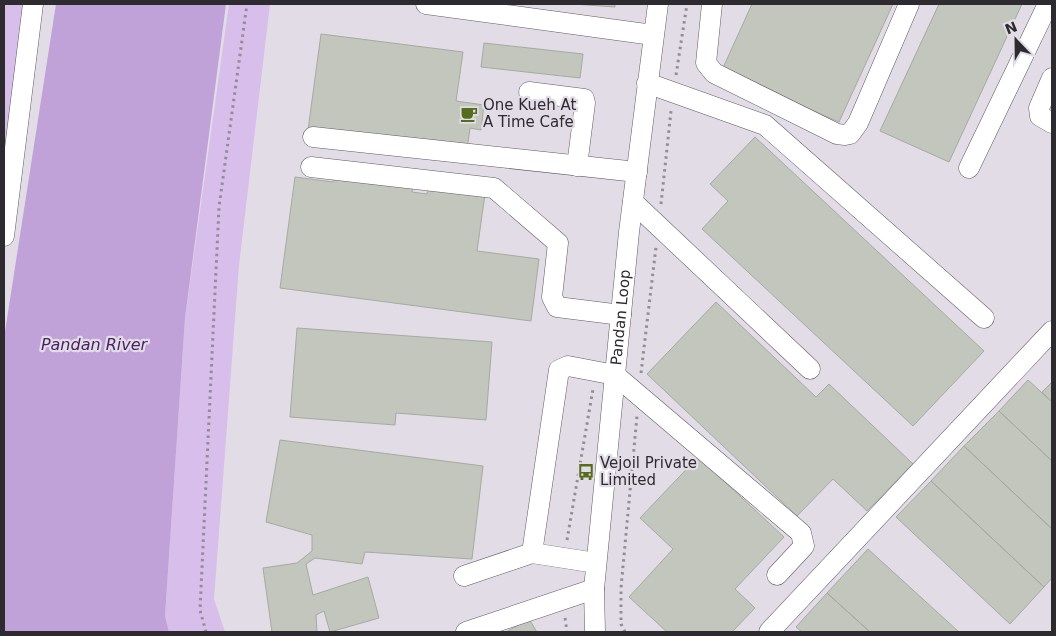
<svg xmlns="http://www.w3.org/2000/svg" width="1056" height="636" font-family="'DejaVu Sans',sans-serif">
<style>
.green{fill:#d7beeb}
.water{fill:#c0a1d8}
.building{fill:#c2c6bc;stroke:#a6aaa0}
.lines{fill:none;stroke-linecap:round;stroke-linejoin:round}
.minor-casing{stroke:#5f5a63;stroke-width:21}
.path{stroke:#918d95;stroke-width:3;stroke-dasharray:2.5 4;stroke-linecap:butt}
.minor{stroke:#fff;stroke-width:20}
.labels{text-anchor:middle;stroke-width:4.5;stroke-linejoin:round;paint-order:stroke}
.poi-label{font-size:15px;fill:#2d2b2f;stroke:#e2dce7;text-anchor:start}
.street-label{font-size:15px;fill:#2d2b2f;stroke:#e2dce7}
.water-label{font-size:16px;font-style:italic;fill:#4a2163;stroke:#e2dce7}
</style>
<rect width="100%" height="100%" fill="#e2dce7"/>
<!-- green -->
<path class="green" d="M4 4H33L4 236Z
M229 4H270L239 265 214 599 225 632H169L165 616 185 318Z"/>
<!-- water -->
<path class="water" d="M56 4H226L185 318 165 616 169 632H4V338Z"/>
<!-- building -->
<path class="building" d="M573 4H615V7Z
M752 4H893L839 122 722 70Z
M939 4H1022L949 162 880 131Z
M321 34 463 52 456 101 484 105 481 130 470 128 467 150 308 130Z
M484 43 583 54 580 78 481 67Z
M755 137 984 351 913 426 702 229 728 201 710 184Z
M335 171 414 181 412 192 427 194 428 187 485 194 477 251 539 259 531 321 280 288 295 177 333 182Z
M716 302 816 397 829 384 913 464 867 511 833 479 797 516 647 374Z
M297 328 492 342 486 420 396 413 395 425 290 417Z
M1028 380 1052 402V461L999 411Z
M1052 382V402L1042 392Z
M999 411 1052 461V529L964 446Z
M280 440 483 466 472 559 365 552 362 564 315 558 306 564 313 595 368 577 379 618 330 632 324 611 316 615 317 632H272L263 568 297 563 312 551V535L266 522Z
M964 446 1052 529V578L1044 587 931 481Z
M698 457 784 537 735 589 755 608 732 632H667L629 597 673 549 640 518Z
M931 481 1044 587 1010 624 896 517Z
M868 549 959 632H870L827 593Z
M827 593 870 632H802L796 627Z
M529 619 537 632H506Z"/>
<g class="lines">
<!-- minor casing -->
<g class="minor-casing">
<g id="minor">
<path d="M426 4 653 35"/>
<path d="M712 4 706 63 714 73 837 134 845 135 850 134 858 123 909 4"/>
<path d="M1052 78 1039 108 1040 116 1052 123"/>
<path d="M647 83 765 125 984 318"/>
<path d="M529 92 584 99 585 103 577 166"/>
<path d="M313 137 637 172"/>
<path d="M311 167 494 188 558 243 552 297 557 307 621 315"/>
<path d="M969 168 1048 4"/>
<path d="M633 202 810 369"/>
<path d="M4 236 33 4"/>
<path d="M532 553 559 370 568 366 615 375 801 533 804 546 777 575"/>
<path d="M464 576 532 553 596 563"/>
<path d="M466 632 594 589"/>
<path id="s1" d="M595 632 594 589 629 232 658 4"/>
<path d="M769 632 1052 331"/>
</g>
</g>
<!-- path -->
<path class="path" d="M676 75 687 4
M661 204 671 111
M641 373 656 247
M567 540 593 389
M565 618 567 632
M206 632 200 610 219 207 247 4
M625 632 621 624V588L637 416"/>
<!-- minor -->
<use href="#minor" class="minor"/>
</g>
<!-- icons -->
<defs>
<g id="cafe-bare" transform="scale(1.35)"><path d="M-5.5-4.5H6V0H3Q3 3.5 0 3.5H-2.5Q-5.5 3.5-5.5 0ZM3-3.2v2h1.7v-2ZM-6 4.5H4V6H-6Z" fill="#566d1e" stroke="#e2dce7" stroke-width="2.5" paint-order="stroke"/></g>
<g id="bus-bare" transform="scale(1.35)"><path d="M-5-6H5V4H4V6H2V4H-2V6H-4V4H-5ZM-3.5-4V0h7V-4ZM-3.5 1.2v1.5H-2V1.2ZM2 1.2v1.5H3.5V1.2Z" fill="#566d1e" stroke="#e2dce7" stroke-width="2.5" paint-order="stroke"/></g>
</defs>
<g fill-rule="evenodd">
<use href="#cafe-bare" x="469" y="114"/>
<use href="#bus-bare" x="586" y="472"/>
</g>
<g class="labels">
<!-- poi labels -->
<g class="poi-label">
<text x="483" y="110">One Kueh At<tspan x="483" dy="17">A Time Cafe</tspan></text>
<text x="600" y="468">Vejoil Private<tspan x="600" dy="17">Limited</tspan></text>
</g>
<!-- street labels -->
<g class="street-label">
<text dy="5" stroke="none"><textPath href="#s1" startOffset="316">Pandan Loop</textPath></text>
</g>
<!-- water labels -->
<g class="water-label">
<text x="94" y="350">Pandan River</text>
</g>
</g>
<!-- border -->
<rect width="1056" height="636" fill="none" stroke="#2d2b2f" stroke-width="10"/>
<!-- north arrow -->
<g transform="translate(1016 40) rotate(338)" stroke="#e2dce7" stroke-width="4" paint-order="stroke">
<path d="M0-4L9 19L0 12L-9 19Z" fill="#2d2b2f"/>
<text y="-8" font-size="14" font-weight="bold" text-anchor="middle" fill="#2d2b2f">N</text>
</g>
</svg>
